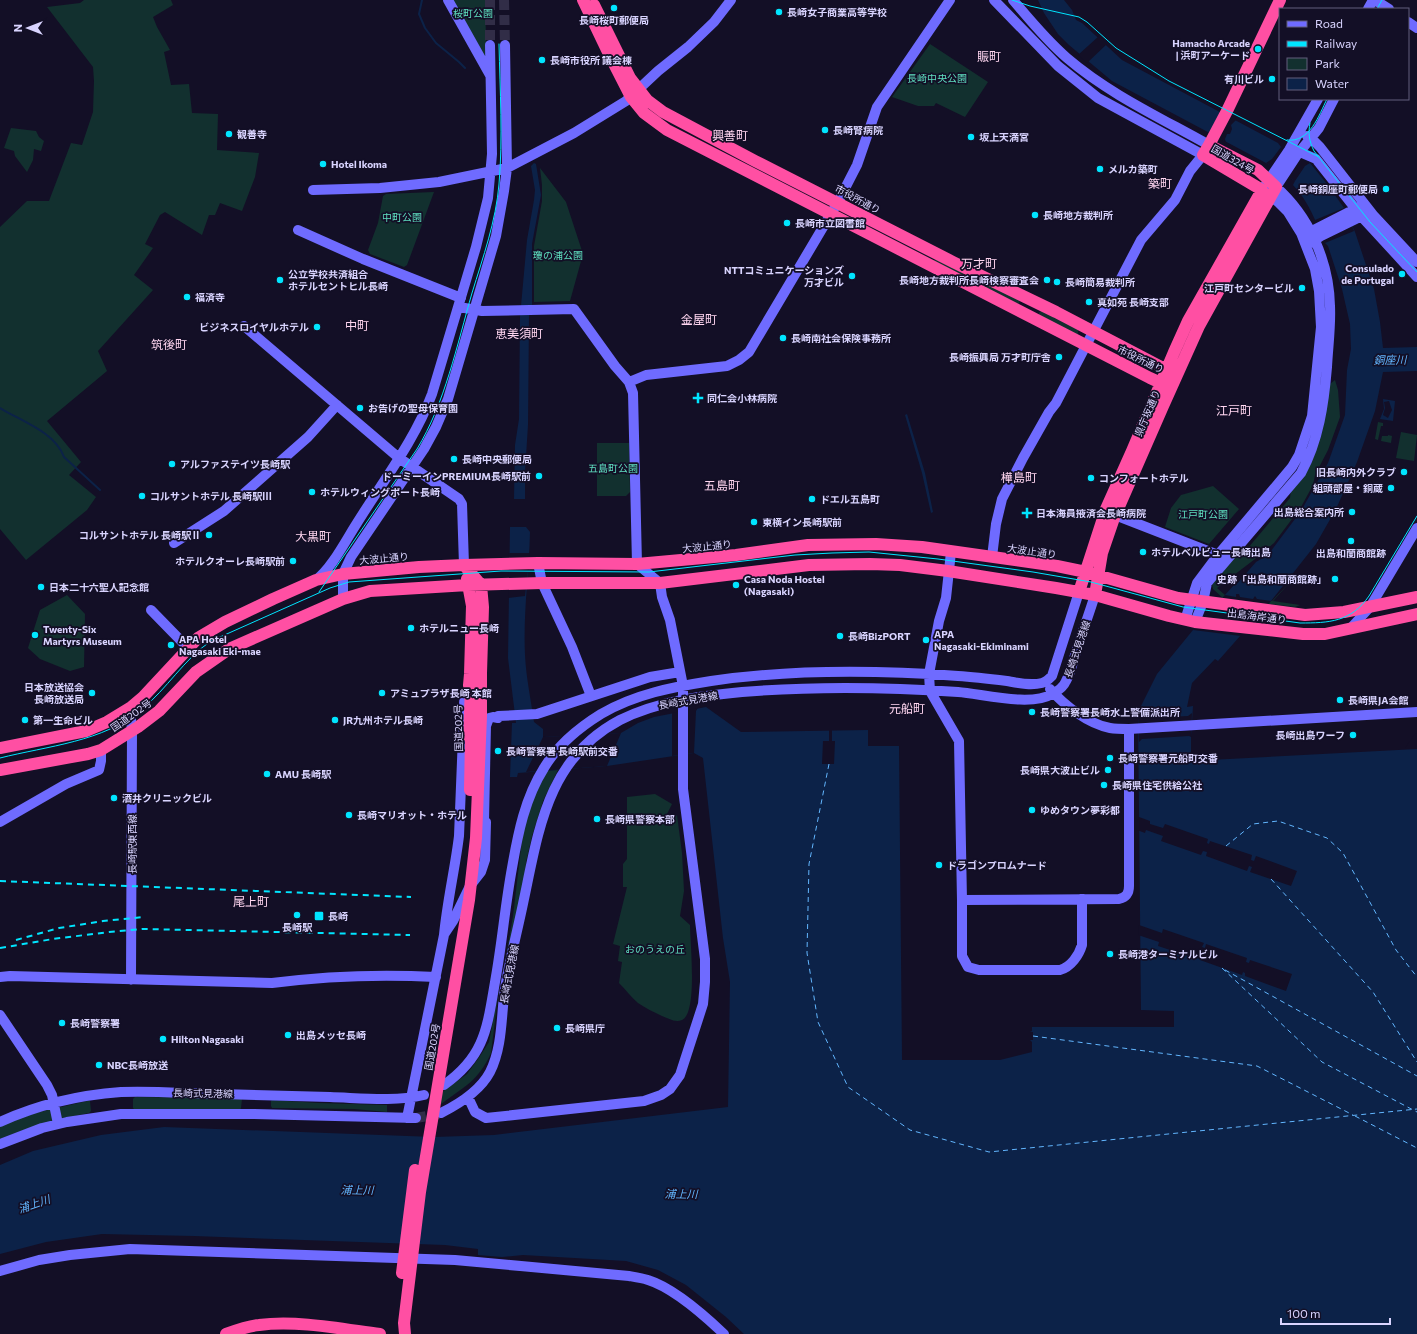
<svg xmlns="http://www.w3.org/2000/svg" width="1417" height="1334" font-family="Commissioner,'Noto Sans JP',sans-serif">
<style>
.green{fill:#12302f}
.water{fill:#0c2248;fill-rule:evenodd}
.pier{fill:#130f26}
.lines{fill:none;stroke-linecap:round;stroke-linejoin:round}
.stream{stroke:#0c2248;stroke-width:2}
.ferry{stroke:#62b6ff;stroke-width:1;stroke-dasharray:5 4;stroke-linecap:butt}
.secondary-tunnel{stroke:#312d47;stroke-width:10;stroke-dasharray:10 5;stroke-linecap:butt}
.secondary{stroke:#6f6bff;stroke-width:10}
.highway{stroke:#ff4fa3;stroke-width:12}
.tram{stroke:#00e5ff;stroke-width:1}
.rail{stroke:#00e5ff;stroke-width:2;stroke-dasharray:6 5;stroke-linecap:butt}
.poi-dot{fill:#00e5ff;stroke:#130f26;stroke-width:1.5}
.labels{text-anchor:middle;stroke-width:3.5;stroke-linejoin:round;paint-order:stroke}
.poi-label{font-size:10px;font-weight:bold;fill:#d9d4ff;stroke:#130f26;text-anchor:start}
.park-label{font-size:10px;fill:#5fe0c0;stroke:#130f26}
.street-label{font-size:10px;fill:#d9d4ff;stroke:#130f26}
.water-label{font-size:11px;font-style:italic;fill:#62b6ff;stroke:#130f26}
.quarter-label{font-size:12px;fill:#ffd6f0;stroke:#130f26}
</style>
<rect width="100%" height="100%" fill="#130f26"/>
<!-- green -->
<path class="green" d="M84 0H171L173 5 153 17 157 27 170 50 164 52 171 85 189 84 192 113 218 114 217 150 259 153 255 177 242 211 220 203 215 215H209L202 235 165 212 160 215 145 244 153 248 134 275 153 290 98 351 107 371 47 421 81 462 69 475 96 497 87 510 26 560 0 529V227L27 201H49L71 143 82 145 93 112 94 81 93 67 47 7 80 3Z
M453 0H485L487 74Z
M930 44 988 82 965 117 936 103 934 106H918L892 97Z
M11 128 36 131 39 137 44 141 41 151 34 149 33 160 27 172 15 156 14 151 4 148Z
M540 168 566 202 583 254 570 301 534 302V246L542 201V185Z
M434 192 407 265 404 267 370 254 368 250 378 223 383 196 386 194Z
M935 259 974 278 973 281 934 261Z
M985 283 1020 300 1019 304 983 287V285Z
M1041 311 1078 330V334L1076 335 1039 316V313Z
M1335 380 1338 390 1340 417 1328 450 1315 475 1313 485 1301 507 1274 543 1255 559 1217 588 1225 595 1272 601 1293 579 1273 601 1300 605 1295 607 1223 598 1213 589 1212 584 1239 552 1248 548 1290 498 1291 490 1301 477 1330 384Z
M1378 422 1383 423V426H1381L1378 440 1375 439Z
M1401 432 1417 435 1414 461 1396 458Z
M1388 435 1392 436 1391 443 1381 441 1382 436H1388Z
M597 443H629L630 492 626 496H597Z
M1213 486 1239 509 1209 544 1165 527 1171 508 1181 495Z
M67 595 85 614 84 667 70 671 40 659 28 648 40 610Z
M558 770 543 801 532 836 526 862 525 889 511 952 507 951 513 916 523 831 527 814 545 771Z
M655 794 672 804 662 824 677 815 682 853 684 891 680 916 690 925C690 941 698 1013 682 1020 675 1023 668 1018 662 1016 654 1012 645 1008 638 1003 631 997 625 989 619 983L622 962 618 961 620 946 613 944 627 887H623V864L627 859V797Z
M499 989 491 1053C478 1082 463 1087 440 1105L442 1092 467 1074 480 1056 489 1042Z
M135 1097 240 1098 242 1099 241 1108 240 1110H135L133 1108V1099Z
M272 1100 319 1103 387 1105V1112L354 1109 272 1108 271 1106V1101Z
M87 1101H90L91 1111 89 1113C58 1119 29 1127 0 1139V1125L35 1113Z"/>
<!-- water -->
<path class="water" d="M1038 0H1064L1072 10 1076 20 1082 23 1122 60 1278 143 1281 147 1310 163 1327 184 1344 208 1355 232 1374 289 1380 322 1383 348 1417 347V371L1383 372 1375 411 1357 462 1336 509 1316 544 1271 601 1218 661 1215 659 1192 683 1187 707 1193 706 1191 737V761L1417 749V1334H744L726 1317 686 1285 658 1270 626 1261 523 1255 502 1257 478 1255V1249L445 1245 194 1236 102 1234 46 1242 0 1254V1165L33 1151 101 1135 164 1127 434 1137 494 1135 728 1107 730 982 723 938 703 758 694 753 607 766 518 773 517 777H510L512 723H516L508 658 510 527H526L530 532C529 573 523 614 525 655 526 677 531 700 534 722L543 729V737L621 733 638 723 654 717 706 707 741 732 868 730V746H899L902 1060H1000L1032 1052V1042L1030 1040H1033V1032H1030L1032 1031V1027H1174V1011L1141 1010 1138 712 1157 674 1193 630 1234 585H1236L1256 562 1268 555 1301 511 1328 463 1345 415 1347 370 1351 349 1350 324 1342 289 1328 246 1325 243C1316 222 1309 202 1293 185L1295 181 1266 163 1112 81 1069 45 1058 34 1044 13Z
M534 163 536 164 541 195 532 244V304L529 317 528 425 525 472V499H514L515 445 519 419 520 317 527 240 534 200 535 190 531 166Z
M1383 399 1395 401 1393 421 1380 419 1384 409ZM1389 401 1392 410 1388 418 1383 415 1385 408 1384 402Z
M907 414 925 473 933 512 931 513 922 473 905 415Z"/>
<!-- pier -->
<path class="pier" d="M1099 36 1107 44 1087 63 1078 55Z
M1222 111 1237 119 1231 125 1232 129 1230 134H1227L1225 139 1226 142 1208 132 1214 129 1213 125Z
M1281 147 1310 163 1305 166 1295 181 1266 163 1272 159Z
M1344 208 1354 231 1325 243 1315 220Z
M509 553H530L525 596 508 598Z
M1236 594H1239L1240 597 1253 599 1255 596 1257 599 1271 601 1241 636 1193 630 1225 595 1236 597Z
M698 708 696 711 694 753 672 756V713Z
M1192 713 1191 737 1189 736 1142 739 1139 742 1138 714 1140 717 1145 718 1188 716Z
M829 730H832V741H835L834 764H822L823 741H829Z
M621 733 607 766 526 772 543 737Z
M1417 733V748H1405L1415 734Z
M1139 817 1150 821V824L1163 828 1165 824 1208 839 1207 843 1209 844 1210 841 1252 855 1251 860 1254 861 1256 856 1297 871 1291 886 1250 872 1252 867 1249 866 1247 871 1206 856 1207 852 1203 851 1201 855 1161 841 1163 836 1146 830 1145 833 1137 830V822Z
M1139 925 1162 933 1163 929 1204 943 1202 947 1205 948 1206 944 1247 958 1246 962 1249 963 1250 960 1292 974 1286 991 1245 976V973L1243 972 1242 975 1200 960 1201 957 1199 956 1197 959 1158 946 1159 942 1138 935Z"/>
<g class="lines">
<!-- stream -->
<path class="stream" d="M422 0 419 14 425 28 436 43 459 62 465 68
M0 408C21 421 55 432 64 457L100 490"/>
<!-- ferry -->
<path class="ferry" d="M829 764 809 864 807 953 818 1022 848 1087 910 1130 989 1152 1417 1109
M1226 846 1253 824 1278 821 1327 838 1343 853 1396 950 1417 977
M1271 879 1373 992 1417 1062
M1222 968 1322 1062 1417 1112
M1225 970 1417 1076
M1033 1036 1257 1066 1353 1115
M1355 1116 1417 1148"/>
<!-- secondary-tunnel -->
<path class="secondary-tunnel" d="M490 0V45
M504 0 505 45
M416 1118 439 1114"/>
<!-- secondary -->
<path class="secondary" d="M448 0 490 75
M1013 0C1030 20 1047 41 1067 58 1109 94 1161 118 1209 145
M1375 0 1389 9
M1368 9 1373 0
M1408 22 1417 28
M1307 136 1311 138 1320 147 1374 216 1417 262
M1295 150 1316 159 1362 217 1417 277
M313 190 380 188 439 182 507 168 574 133 626 101 658 71 688 47 714 22 731 0
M298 230 363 259 461 298
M1306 234 1361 206
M1311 243 1321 236 1366 214
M459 307 482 311 574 309 615 366 629 382 633 393 637 564 660 583 662 597 670 620 683 686V789L705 959V982L703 1004 680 1075 670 1089 661 1095 644 1101 486 1118 475 1112 468 1097
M244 326 399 458 459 499 462 504 464 565
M629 382 646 375 727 366 739 360 749 352 838 202 857 165 877 107 950 0
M1115 515 1218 555
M174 543 224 511 308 437 337 405
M951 552 946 598 939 621 929 674 930 691 959 741 962 900 1119 899C1127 897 1129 893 1129 886V729
M992 557 996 524 1002 499 1023 458 1049 412 1056 403 1141 240 1175 200 1190 171 1203 155 1098 98 1058 66 994 0
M538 563 542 583 572 647 591 696
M316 580C332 568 346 540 357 523 383 481 415 440 432 394L476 247 488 198 492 154 490 45
M343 599V574L351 557 424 449 436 427 448 399 496 236 504 191 507 168 505 45
M151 610 189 649
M1185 620 1197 583 1218 555 1292 467 1299 455 1312 416 1321 327 1319 291 1315 269 1301 233 1288 212 1278 202 1262 190 1289 150 1318 99
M1195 622 1203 602 1207 583 1301 473C1319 440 1324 403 1327 367 1328 347 1331 326 1330 306 1329 261 1309 216 1276 187L1297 155 1319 128 1334 99
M1350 629 1370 607 1417 528
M1050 689C1064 705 1088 724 1110 728 1116 729 1123 729 1129 729L1417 712
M130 708 132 731 131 980
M486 726 489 718 493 717 498 718V716L537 714 650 677 680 672
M0 822 66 784 99 770 101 761V750
M962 900V956L968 967 979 970H1060C1071 967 1079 955 1082 945V899
M445 933 453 921 470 886 481 872 485 860 486 822H484L486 725
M0 977 10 976 272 983C326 976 381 974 436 977
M0 1015 47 1085 52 1095 58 1124
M444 1085C485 1056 487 1028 495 982 502 944 505 906 512 868 518 833 525 798 544 768 557 746 580 727 601 714 635 694 673 687 711 681 793 669 876 670 958 676 975 677 991 679 1007 681 1018 683 1030 686 1042 683 1046 682 1049 679 1052 676L1079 592
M441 1113C459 1104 480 1091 490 1072 503 1046 501 1015 505 988 510 958 518 929 524 899 539 828 548 758 620 720 658 701 700 696 742 692 814 686 886 687 958 692 983 694 1031 707 1052 694 1058 691 1064 686 1066 681 1071 672 1073 661 1076 652 1082 633 1089 614 1095 595
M407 1118 444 935C447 902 455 869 459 836L463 736H461L465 693
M0 1122C37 1105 80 1095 121 1092 142 1091 163 1092 184 1093 233 1094 282 1096 330 1097 361 1098 394 1102 424 1095
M0 1144 42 1128 67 1122 121 1114H254L416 1118
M0 1271 39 1260 70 1255 130 1249 455 1260 629 1276C635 1277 642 1278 648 1280 674 1288 704 1315 724 1334"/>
<!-- highway -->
<path class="highway" d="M583 0 606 48 631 97 644 113 667 130 1150 378 1161 383 1173 382
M594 5 630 78 647 100 663 112 755 161 953 262 1056 312 1167 370 1173 382
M467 579 472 606 470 674 469 685 471 686 469 737 471 738 470 790
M1079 592 1106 509 1132 451 1174 352 1188 321 1262 190 1203 155 1209 145 1227 111 1280 0
M1095 595 1102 553 1114 518 1163 406 1199 326 1276 187 1258 170 1209 145
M0 748 86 731 107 722 130 708 143 697 198 638 225 622 273 599 316 580 343 574 419 567 464 565 538 563 637 564 736 555 808 545 876 544 922 547 1057 566 1086 572 1178 598 1305 615 1344 612 1417 597
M0 770 88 754 101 750 138 727 159 711 196 672 229 649 343 599 370 591 468 585 542 583H660L809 565 870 564 900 565 948 571 1056 588 1095 595 1169 616 1195 622 1303 634H1325L1417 614
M402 1273 415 1170
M226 1334C237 1330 248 1326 259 1325 297 1320 342 1329 380 1334
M405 1334 404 1323 420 1192 469 900 476 838 481 716V673L483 607 481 585 464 565"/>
<!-- tram -->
<path class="tram" d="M1012 0 1030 6 1079 17 1087 22 1116 48 1169 81 1319 157
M1377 9 1382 0
M1310 123C1308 133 1309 141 1314 151L1370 222 1417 272
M1287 140C1310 143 1319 115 1327 99
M319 592 417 449C445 403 457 345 472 293 483 257 496 221 499 184 503 138 500 91 499 44
M0 758C47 746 104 742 142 709 167 689 184 659 211 641L330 588 349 582 501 571 649 572 795 555 832 553 869 552 938 559 1033 572 1091 582 1183 607 1300 623C1329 623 1351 622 1369 596L1417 516"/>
<!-- rail -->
<path class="rail" d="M0 881 411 897
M16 940 59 928 103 921 144 917
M0 948 53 939 109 932 143 929 410 935"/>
</g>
<!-- markers -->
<g class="poi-dot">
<circle cx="614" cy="8" r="4"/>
<circle cx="779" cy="12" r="4"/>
<circle cx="1258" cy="49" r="4"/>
<circle cx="542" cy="60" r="4"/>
<circle cx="1272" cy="79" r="4"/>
<circle cx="825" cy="130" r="4"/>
<circle cx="229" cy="134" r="4"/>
<circle cx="971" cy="137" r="4"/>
<circle cx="323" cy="164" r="4"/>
<circle cx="1100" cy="169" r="4"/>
<circle cx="1386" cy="189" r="4"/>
<circle cx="1035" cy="215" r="4"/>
<circle cx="787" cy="223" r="4"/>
<circle cx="1402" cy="274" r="4"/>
<circle cx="852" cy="276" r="4"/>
<circle cx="280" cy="280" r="4"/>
<circle cx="1047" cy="280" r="4"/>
<circle cx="1057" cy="282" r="4"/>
<circle cx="1302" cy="288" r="4"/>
<circle cx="187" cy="297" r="4"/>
<circle cx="1089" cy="302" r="4"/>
<circle cx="317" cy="327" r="4"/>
<circle cx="783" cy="338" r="4"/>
<circle cx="1059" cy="357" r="4"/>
<path d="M696 392h4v4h4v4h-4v4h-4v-4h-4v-4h4z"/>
<circle cx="360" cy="408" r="4"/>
<circle cx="454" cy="459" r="4"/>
<circle cx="172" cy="464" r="4"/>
<circle cx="1404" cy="472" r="4"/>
<circle cx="539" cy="476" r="4"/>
<circle cx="1091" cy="478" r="4"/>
<circle cx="1391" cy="488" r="4"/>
<circle cx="312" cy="492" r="4"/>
<circle cx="142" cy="496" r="4"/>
<circle cx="812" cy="499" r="4"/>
<circle cx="1352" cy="512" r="4"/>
<path d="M1025 507h4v4h4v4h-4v4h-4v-4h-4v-4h4z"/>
<circle cx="754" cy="522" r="4"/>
<circle cx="209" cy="535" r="4"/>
<circle cx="1351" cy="541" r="4"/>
<circle cx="1143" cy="552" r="4"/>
<circle cx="293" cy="561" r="4"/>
<circle cx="1335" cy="579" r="4"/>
<circle cx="736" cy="585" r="4"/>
<circle cx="41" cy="587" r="4"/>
<circle cx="411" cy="628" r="4"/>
<circle cx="35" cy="635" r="4"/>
<circle cx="840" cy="636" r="4"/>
<circle cx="926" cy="640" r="4"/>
<circle cx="171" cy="645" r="4"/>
<circle cx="92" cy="693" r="4"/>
<circle cx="382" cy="693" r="4"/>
<circle cx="1340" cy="700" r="4"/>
<circle cx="1032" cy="712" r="4"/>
<circle cx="25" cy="720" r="4"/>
<circle cx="335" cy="720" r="4"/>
<circle cx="1353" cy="735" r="4"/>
<circle cx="498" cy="751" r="4"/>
<circle cx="1110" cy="758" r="4"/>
<circle cx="1108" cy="770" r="4"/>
<circle cx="267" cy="774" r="4"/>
<circle cx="1104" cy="785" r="4"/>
<circle cx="114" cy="798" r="4"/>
<circle cx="1032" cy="810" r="4"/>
<circle cx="349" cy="815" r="4"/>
<circle cx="597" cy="819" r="4"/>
<circle cx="939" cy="865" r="4"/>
<circle cx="297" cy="915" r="4"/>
<rect x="314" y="911" width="10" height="10" rx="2"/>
<circle cx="1110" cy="954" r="4"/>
<circle cx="62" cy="1023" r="4"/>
<circle cx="557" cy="1028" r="4"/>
<circle cx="288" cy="1035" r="4"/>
<circle cx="163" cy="1039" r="4"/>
<circle cx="99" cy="1065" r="4"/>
</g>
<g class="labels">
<!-- poi labels -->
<g class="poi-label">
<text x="787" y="16">長崎女子商業高等学校</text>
<text x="614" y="24" text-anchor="middle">長崎桜町郵便局</text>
<text x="1250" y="47" text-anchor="end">Hamacho Arcade<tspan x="1250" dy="12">| 浜町アーケード</tspan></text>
<text x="550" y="64">長崎市役所 議会棟</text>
<text x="1264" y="83" text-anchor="end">有川ビル</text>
<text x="833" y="134">長崎腎病院</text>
<text x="237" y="138">観善寺</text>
<text x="979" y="141">坂上天満宮</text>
<text x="331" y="168">Hotel Ikoma</text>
<text x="1108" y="173">メルカ築町</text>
<text x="1378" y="193" text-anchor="end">長崎銅座町郵便局</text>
<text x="1043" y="219">長崎地方裁判所</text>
<text x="795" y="227">長崎市立図書館</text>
<text x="1394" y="272" text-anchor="end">Consulado<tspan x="1394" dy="12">de Portugal</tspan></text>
<text x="844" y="274" text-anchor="end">NTTコミュニケーションズ<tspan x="844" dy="12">万才ビル</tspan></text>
<text x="288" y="278">公立学校共済組合<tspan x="288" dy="12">ホテルセントヒル長崎</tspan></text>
<text x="1039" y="284" text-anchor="end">長崎地方裁判所長崎検察審査会</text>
<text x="1065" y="286">長崎簡易裁判所</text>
<text x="1294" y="292" text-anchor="end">江戸町センタービル</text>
<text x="195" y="301">福済寺</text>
<text x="1097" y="306">真如苑 長崎支部</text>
<text x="309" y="331" text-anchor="end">ビジネスロイヤルホテル</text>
<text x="791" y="342">長崎南社会保険事務所</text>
<text x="1051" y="361" text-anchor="end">長崎振興局 万才町庁舎</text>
<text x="707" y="402">同仁会小林病院</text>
<text x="368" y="412">お告げの聖母保育園</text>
<text x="462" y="463">長崎中央郵便局</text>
<text x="180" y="468">アルファステイツ長崎駅</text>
<text x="1396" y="476" text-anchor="end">旧長崎内外クラブ</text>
<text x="531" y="480" text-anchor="end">ドーミーインPREMIUM長崎駅前</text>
<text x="1099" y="482">コンフォートホテル</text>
<text x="1383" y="492" text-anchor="end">組頭部屋・銅蔵</text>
<text x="320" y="496">ホテルウィングポート長崎</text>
<text x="150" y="500">コルサントホテル 長崎駅Ⅲ</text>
<text x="820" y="503">ドエル五島町</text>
<text x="1344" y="516" text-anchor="end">出島総合案内所</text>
<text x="1036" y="517">日本海員掖済会長崎病院</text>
<text x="762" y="526">東横イン長崎駅前</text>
<text x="201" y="539" text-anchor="end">コルサントホテル 長崎駅Ⅱ</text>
<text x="1151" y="556">ホテルベルビュー長崎出島</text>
<text x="1351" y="557" text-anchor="middle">出島和蘭商館跡</text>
<text x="285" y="565" text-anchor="end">ホテルクオーレ長崎駅前</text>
<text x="744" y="583">Casa Noda Hostel<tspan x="744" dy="12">(Nagasaki)</tspan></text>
<text x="1327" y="583" text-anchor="end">史跡「出島和蘭商館跡」</text>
<text x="49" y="591">日本二十六聖人記念館</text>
<text x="419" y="632">ホテルニュー長崎</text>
<text x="43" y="633">Twenty-Six<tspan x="43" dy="12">Martyrs Museum</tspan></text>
<text x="934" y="638">APA<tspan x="934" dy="12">Nagasaki-Ekiminami</tspan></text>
<text x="848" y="640">長崎BizPORT</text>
<text x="179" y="643">APA Hotel<tspan x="179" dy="12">Nagasaki Eki-mae</tspan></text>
<text x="84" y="691" text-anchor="end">日本放送協会<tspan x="84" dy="12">長崎放送局</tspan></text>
<text x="390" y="697">アミュプラザ長崎 本館</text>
<text x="1348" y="704">長崎県JA会館</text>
<text x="1040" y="716">長崎警察署長崎水上警備派出所</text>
<text x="33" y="724">第一生命ビル</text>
<text x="343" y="724">JR九州ホテル長崎</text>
<text x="1345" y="739" text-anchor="end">長崎出島ワーフ</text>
<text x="506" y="755">長崎警察署 長崎駅前交番</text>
<text x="1118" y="762">長崎警察署元船町交番</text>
<text x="1100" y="774" text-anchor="end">長崎県大波止ビル</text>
<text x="275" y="778">AMU 長崎駅</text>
<text x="1112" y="789">長崎県住宅供給公社</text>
<text x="122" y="802">酒井クリニックビル</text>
<text x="1040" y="814">ゆめタウン夢彩都</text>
<text x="357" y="819">長崎マリオット・ホテル</text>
<text x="605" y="823">長崎県警察本部</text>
<text x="947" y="869">ドラゴンプロムナード</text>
<text x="328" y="920">長崎</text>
<text x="297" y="931" text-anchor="middle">長崎駅</text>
<text x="1118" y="958">長崎港ターミナルビル</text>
<text x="70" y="1027">長崎警察署</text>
<text x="565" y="1032">長崎県庁</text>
<text x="296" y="1039">出島メッセ長崎</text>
<text x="171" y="1043">Hilton Nagasaki</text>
<text x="107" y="1069">NBC長崎放送</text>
</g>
<!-- park labels -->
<g class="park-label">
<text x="473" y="17">桜町公園</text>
<text x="937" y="82">長崎中央公園</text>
<text x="402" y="221">中町公園</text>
<text x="558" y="259">瓊の浦公園</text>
<text x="613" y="472">五島町公園</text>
<text x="1203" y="518">江戸町公園</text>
<text x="655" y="953">おのうえの丘</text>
</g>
<!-- street labels -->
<g class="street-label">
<text transform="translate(1233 159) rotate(30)" y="4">国道324号</text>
<text transform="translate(858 199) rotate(28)" y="4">市役所通り</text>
<text transform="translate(1141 359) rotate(26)" y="4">市役所通り</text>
<text transform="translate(1147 413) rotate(-67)" y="4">県庁坂通り</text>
<text transform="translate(707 546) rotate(-6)" y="4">大波止通り</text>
<text transform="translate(1032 551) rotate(8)" y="4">大波止通り</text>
<text transform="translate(384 558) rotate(-5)" y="4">大波止通り</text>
<text transform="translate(1257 616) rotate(7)" y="4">出島海岸通り</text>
<text transform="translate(1077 649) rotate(-71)" y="4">長崎式見港線</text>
<text transform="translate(688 700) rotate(-10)" y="4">長崎式見港線</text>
<text transform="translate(131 715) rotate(-35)" y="4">国道202号</text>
<text transform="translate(458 728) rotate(-91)" y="4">国道202号</text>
<text transform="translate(132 844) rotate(-90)" y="4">長崎駅東西線</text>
<text transform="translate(509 974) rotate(-79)" y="4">長崎式見港線</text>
<text transform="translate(432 1047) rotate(-80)" y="4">国道202号</text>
<text transform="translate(203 1093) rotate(1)" y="4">長崎式見港線</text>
</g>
<!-- water labels -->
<g class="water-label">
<text transform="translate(1390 360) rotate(-1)" y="4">銅座川</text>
<text transform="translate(357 1190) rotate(1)" y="4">浦上川</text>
<text transform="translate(681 1194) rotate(1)" y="4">浦上川</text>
<text transform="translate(34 1204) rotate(-19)" y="4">浦上川</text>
</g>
<!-- quarter labels -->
<g class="quarter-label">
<text x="989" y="61">賑町</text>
<text x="730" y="140">興善町</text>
<text x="1160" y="188">築町</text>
<text x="979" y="268">万才町</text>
<text x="699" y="324">金屋町</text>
<text x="357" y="330">中町</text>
<text x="519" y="338">恵美須町</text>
<text x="169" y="349">筑後町</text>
<text x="1234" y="415">江戸町</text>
<text x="1019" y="482">樺島町</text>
<text x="722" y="490">五島町</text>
<text x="313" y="541">大黒町</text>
<text x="907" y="713">元船町</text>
<text x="251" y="906">尾上町</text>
</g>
</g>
<!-- legend -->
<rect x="1279" y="8" width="130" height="92" fill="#130f26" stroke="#625e7d"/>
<rect x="1287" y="21" width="20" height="6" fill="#6f6bff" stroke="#625e7d"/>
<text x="1315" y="28" font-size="12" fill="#d9d4ff">Road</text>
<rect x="1287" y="41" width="20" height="6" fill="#00e5ff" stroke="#625e7d"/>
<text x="1315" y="48" font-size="12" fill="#d9d4ff">Railway</text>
<rect x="1287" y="58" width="20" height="12" fill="#12302f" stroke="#625e7d"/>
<text x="1315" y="68" font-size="12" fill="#d9d4ff">Park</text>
<rect x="1287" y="78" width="20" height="12" fill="#0c2248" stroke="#625e7d"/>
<text x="1315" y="88" font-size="12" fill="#d9d4ff">Water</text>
<!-- north arrow -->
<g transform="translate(28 28) rotate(270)" stroke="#130f26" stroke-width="3" paint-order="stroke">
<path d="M0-3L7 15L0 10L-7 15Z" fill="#d9d4ff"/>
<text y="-6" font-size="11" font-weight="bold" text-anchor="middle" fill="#d9d4ff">N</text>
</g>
<!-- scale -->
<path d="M1281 1318v6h109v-6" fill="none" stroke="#d9d4ff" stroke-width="2"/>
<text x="1287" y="1318" font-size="12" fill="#d9d4ff" stroke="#130f26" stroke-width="3" paint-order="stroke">100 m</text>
</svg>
